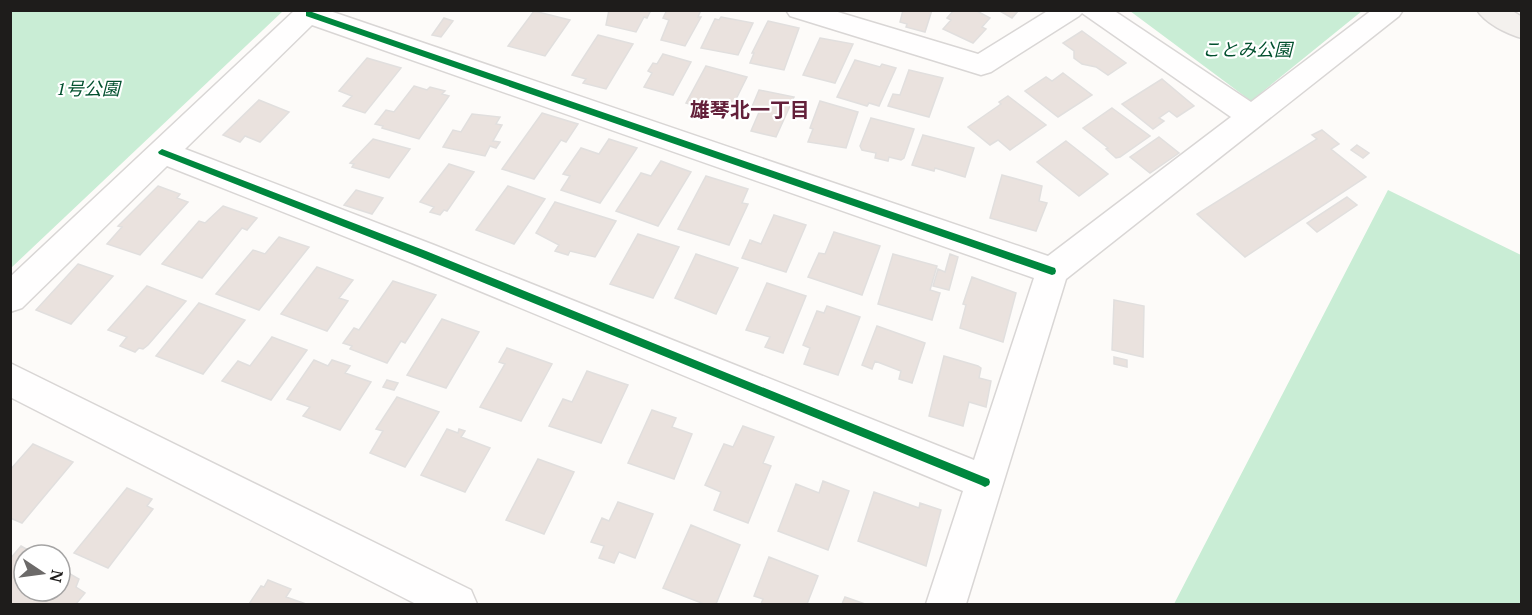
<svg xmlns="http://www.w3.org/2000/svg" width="1532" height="615" font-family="'PT Serif','Noto Sans JP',serif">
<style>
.green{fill:#c9edd5}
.building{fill:#eae2de;stroke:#e1dfde;stroke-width:1.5}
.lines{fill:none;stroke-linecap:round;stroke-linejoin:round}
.street-casing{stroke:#d9d6d5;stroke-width:3}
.secondary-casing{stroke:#d9d6d5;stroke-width:3}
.street{fill:#fffefe;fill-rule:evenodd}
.secondary{fill:#f4f1ee;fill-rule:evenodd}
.cycleway-casing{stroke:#fff;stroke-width:4}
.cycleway{fill:#00873e;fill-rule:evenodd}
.labels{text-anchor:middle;stroke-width:4.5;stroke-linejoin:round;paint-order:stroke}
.park-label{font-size:18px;font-style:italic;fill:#02502e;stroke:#fff}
.neighbourhood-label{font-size:20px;font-weight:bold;fill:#63203a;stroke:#fff}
</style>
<rect width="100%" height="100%" fill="#fdfbf9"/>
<!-- green -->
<path class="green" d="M11 10H283V11L11 268Z
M1130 11H1362L1251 101Z
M1388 190 1521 255V604H1174Z"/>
<!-- building -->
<path class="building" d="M609 10H651L647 18 644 17 636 32 606 25Z
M667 10H701L698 17H701L685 46 661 40 669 20 663 18Z
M903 10H932L925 32 906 27 907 24 900 22Z
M954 10H975L990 18 982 27 986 29 973 43 943 29 951 20 947 18Z
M998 10H1019L1012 18Z
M534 11 570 20 545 56 508 46Z
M721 17 753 23 738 55 701 48 715 19 719 20Z
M444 18 453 21 441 37 432 35Z
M768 21 799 28 784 70 750 63 754 53H752Z
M1082 31 1126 63 1108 75 1096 67 1082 64 1074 58V51L1063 43Z
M598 35 633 44 606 89 583 83 586 79 572 75Z
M820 38 853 44 835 83 803 75Z
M663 54 691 62 673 95 644 87 652 73 648 71 653 63 657 64Z
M367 58 401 68 365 113 343 106 352 96 339 91Z
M855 60 880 67 882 64 896 68 879 106 869 103 867 106 837 97Z
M706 66 747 77 728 115 686 103Z
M909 70 943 78 929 117 888 106 893 94 900 95Z
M1063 73 1092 95 1058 117 1025 91 1046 77 1052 81Z
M1162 79 1194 106 1177 117 1169 111 1159 118 1164 121 1153 129 1122 104Z
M414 86 427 90 430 87 445 91 442 94 449 96 419 139 382 128 383 126 375 124 386 110 394 112Z
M759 90 794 97 776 137 751 131 760 110 751 109Z
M1008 96 1046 125 1010 150 998 140 990 145 968 127 1001 104 999 102Z
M259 100 289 112 260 142 245 136 240 142 223 135Z
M820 101 858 112 846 148 808 142 813 129 810 128Z
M1112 108 1150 136 1120 157 1116 158 1106 149 1108 148 1083 128Z
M542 113 578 124 566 142 561 140 534 179 502 169Z
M472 114 500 117 496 124 502 125 493 141 500 142 496 148 490 146 485 156 443 147 453 130 461 132Z
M871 118 914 129 904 158 901 160 889 157 888 161 875 158 876 153 862 150 860 146Z
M1322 130 1339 144 1331 149 1366 177 1245 257 1197 214 1317 139 1312 135Z
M923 135 974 148 965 177 935 168 934 171 912 165Z
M1159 137 1179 153 1150 173 1130 157Z
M373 139 410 149 389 178 352 167 354 164 350 163Z
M609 139 637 148 600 203 561 190 570 176 563 174 581 148 599 154Z
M1066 141 1108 174 1079 196 1037 162Z
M1357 145 1369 153 1363 158 1351 150Z
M661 161 691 172 658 226 616 211 641 173 651 176Z
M449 164 474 172 447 211 444 210 440 215 430 212 434 207 420 202Z
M1002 175 1042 186 1039 201 1047 203 1036 231 990 218Z
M706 176 748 189 742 203 748 204 729 245 678 229Z
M158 186 180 194 177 198 188 202 140 255 107 244 122 227 118 226Z
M508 186 545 199 514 244 476 230Z
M356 190 383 198 372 214 344 205Z
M1347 197 1357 205 1317 232 1307 223Z
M555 202 616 221 595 257 570 251 568 255 555 251 559 245 536 233Z
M223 206 257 218 247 230 242 228 202 278 162 264 199 221 205 223Z
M774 215 806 225 786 272 742 258 750 240 761 244Z
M834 232 880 246 862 295 808 277 819 253 825 254Z
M638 234 679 247 653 298 610 284Z
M279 237 309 247 259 310 216 294 253 250 265 254Z
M696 254 738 268 716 314 675 298Z
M893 254 937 266 930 290 940 293 932 320 878 304Z
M950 254 958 257 949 290 933 286 938 269 945 272Z
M78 264 113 276 71 324 36 310Z
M317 267 353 280 339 298 348 301 327 331 281 314Z
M972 277 1016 293 1003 342 960 328 966 305 963 304Z
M393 281 436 295 405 343 401 341 387 363 350 349 352 346 343 343 354 328 359 330Z
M767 283 806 296 783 353 765 347 770 337 746 330Z
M147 286 186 301 148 345 143 349 139 348 135 352 120 346 127 337 108 330Z
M1114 300 1144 306 1143 357 1112 350Z
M199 303 245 320 203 374 156 356Z
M827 306 860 317 838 375 804 364 810 348 803 345 817 311 824 313Z
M442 319 479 332 446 388 407 375Z
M877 326 925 343 912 383 899 379 901 371 875 361 872 369 862 365Z
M272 337 307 350 271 400 222 381 238 361 250 366Z
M507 348 552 364 521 421 480 407 505 364 499 362Z
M944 356 978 366 981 368 979 378 991 381 986 407 969 402 963 426 929 416Z
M1114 357 1127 360V367L1114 364Z
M314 360 328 366 332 360 350 366 345 373 371 382 340 430 303 416 310 407 287 399Z
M587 371 628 385 601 443 549 426 563 399 572 402Z
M387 380 398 383 394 390 383 387Z
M397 397 439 412 405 467 370 453 383 431 376 429Z
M652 410 676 418 672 427 692 434 674 479 628 463Z
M743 426 774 437 763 463 771 466 748 523 714 510 721 492 705 485 724 444 733 447Z
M447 429 458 433 459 429 465 431 461 437 490 448 465 492 421 475Z
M33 444 73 462 22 523 10 518V470Z
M538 459 574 472 544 534 506 520Z
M823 481 849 491 828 550 778 531 796 484 819 493Z
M127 488 152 499 147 506 153 509 108 568 74 553Z
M874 492 919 508 920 503 941 510 926 566 858 541Z
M618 502 653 514 635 558 619 552 614 563 599 558 604 546 591 542 602 518 609 521Z
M691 525 740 545 716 604H704L663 588Z
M21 546 37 555H24V591H60V568L79 579 76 587 85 593 76 604H10V559Z
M769 557 818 576 807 604H761L763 599 754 596Z
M268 580 291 589 286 597 306 604H249L261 586 264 587Z
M845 597 865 604H842Z"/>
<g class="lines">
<!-- street casing -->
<g class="street-casing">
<path id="street" d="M295 10H327L1048 256 1231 117 1082 13 1079 16 991 72 981 75 790 16 786 10H831L978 54 1049 10H1113L1251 102 1372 10H1403L1399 16 1066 279 966 604H926L963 491 412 263 167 166 22 308 10 312V277ZM312 25 1034 278 974 460 434 245 185 149Z
M10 363 471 590 477 604H416L10 397Z"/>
</g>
<!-- secondary casing -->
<g class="secondary-casing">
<path id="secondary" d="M1477 10H1511L1522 17V38C1507 34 1485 23 1477 10Z"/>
</g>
<!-- street -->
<use href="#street" class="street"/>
<!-- secondary -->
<use href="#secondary" class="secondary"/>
<!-- cycleway casing -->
<g class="cycleway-casing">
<path id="cycleway" d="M306 12H312L1052 267 1055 268 1056 271 1055 274 1052 275 306 16Z
M162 149 426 251 989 479 990 482 989 485 985 487 981 485 420 257 159 154 158 152Z"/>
</g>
<!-- cycleway -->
<use href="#cycleway" class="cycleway"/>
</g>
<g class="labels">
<!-- park labels -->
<g class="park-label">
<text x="1247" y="56">ことみ公園</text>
<text x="88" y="95">1号公園</text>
</g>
<!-- neighbourhood labels -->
<g class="neighbourhood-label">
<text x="750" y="117">雄琴北一丁目</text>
</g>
</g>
<!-- border -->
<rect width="1532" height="615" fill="none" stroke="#1e1c1b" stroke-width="24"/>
<!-- north arrow -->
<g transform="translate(42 573) rotate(103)"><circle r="28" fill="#ffffff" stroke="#a5a4a4" stroke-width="1.5"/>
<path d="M0-4.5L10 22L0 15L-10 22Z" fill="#6c6a69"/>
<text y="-9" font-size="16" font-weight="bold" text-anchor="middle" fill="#1e1c1b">N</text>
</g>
</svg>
